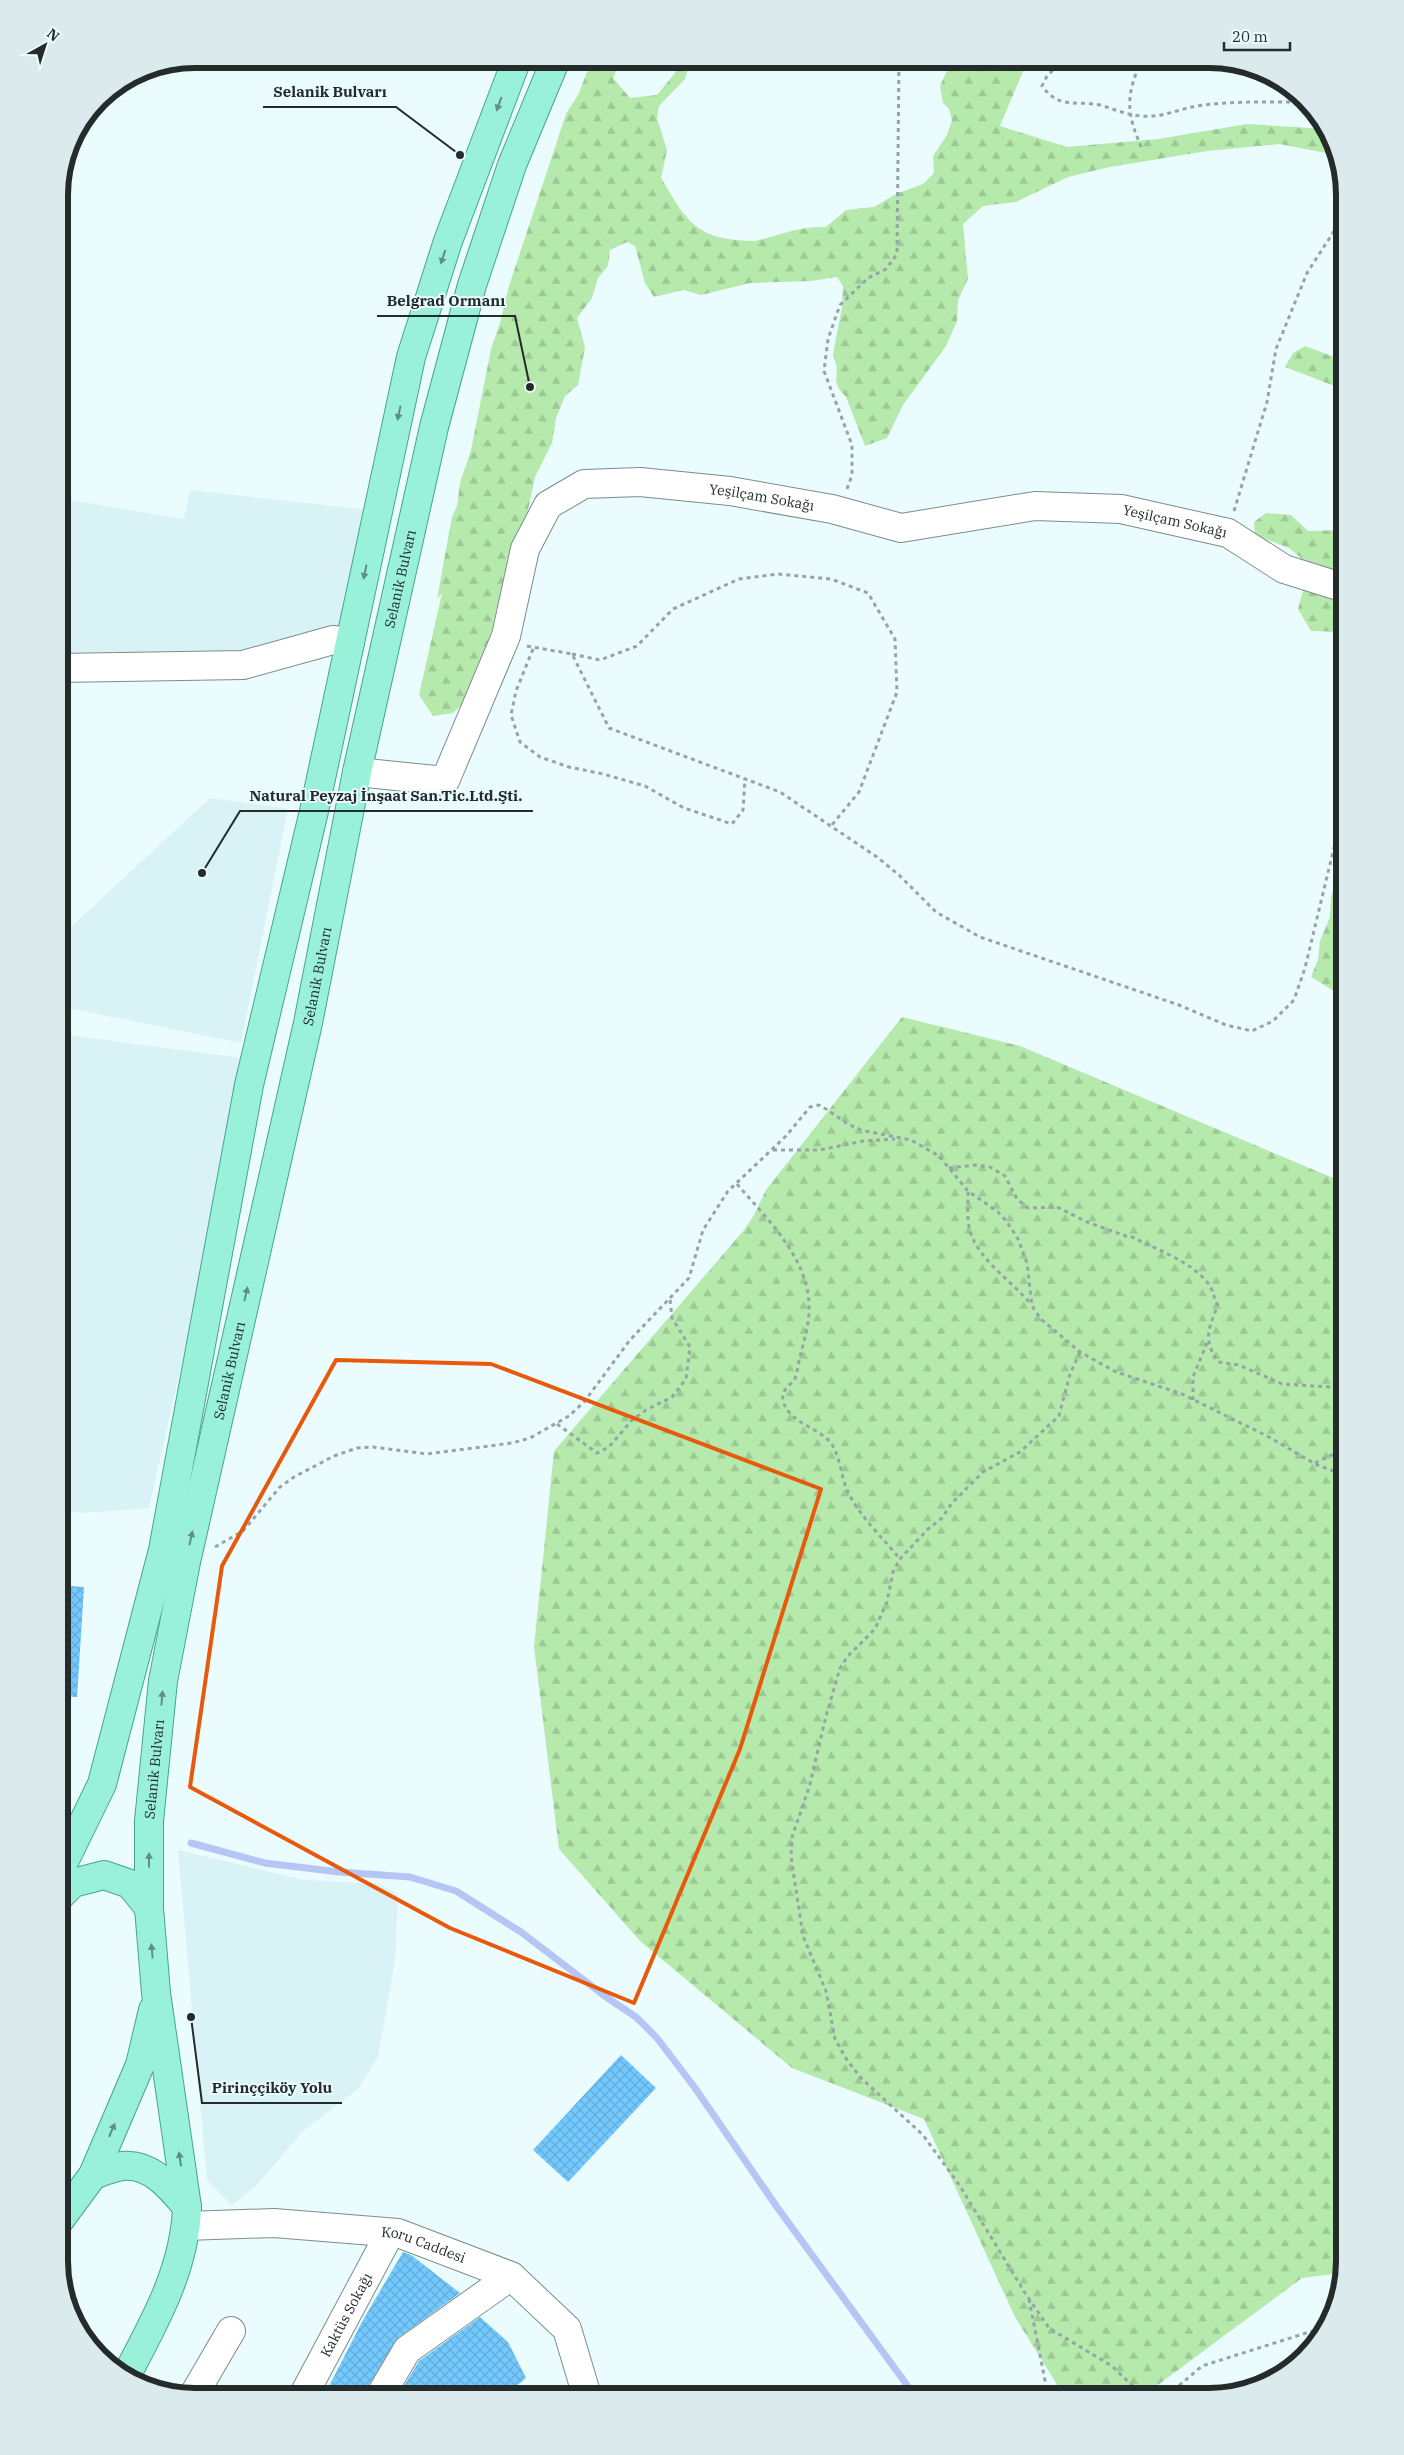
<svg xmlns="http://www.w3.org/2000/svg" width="1404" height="2455" font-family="'IBM Plex Serif',serif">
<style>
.built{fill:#d8f2f5}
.forest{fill:url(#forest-firs)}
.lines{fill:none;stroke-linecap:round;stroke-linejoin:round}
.stream{stroke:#b6c6f4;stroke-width:7}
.building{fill:url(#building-cross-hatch)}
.minor-casing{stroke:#7d8c8d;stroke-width:30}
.major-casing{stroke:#45a58c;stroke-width:30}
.path{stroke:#97a4a5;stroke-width:3;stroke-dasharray:4 4;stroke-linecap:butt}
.minor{stroke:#fff;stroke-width:28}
.major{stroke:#9af1da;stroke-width:28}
.oneway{fill:#5f8e82}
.marked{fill:none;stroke:#e8590c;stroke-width:4;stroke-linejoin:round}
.labels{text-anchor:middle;stroke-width:4;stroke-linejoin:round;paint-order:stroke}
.street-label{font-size:14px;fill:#242b2b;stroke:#ebfcfe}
.rim{fill:none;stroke:#242b2b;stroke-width:6}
.leader{fill:none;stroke:#242b2b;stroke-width:2}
.callout-dot{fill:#242b2b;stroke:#ebfcfe;stroke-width:2}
.callout-label{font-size:15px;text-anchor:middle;font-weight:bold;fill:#242b2b;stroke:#ebfcfe;stroke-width:4;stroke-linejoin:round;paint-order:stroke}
</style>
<defs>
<pattern id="forest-firs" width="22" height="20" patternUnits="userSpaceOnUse" patternTransform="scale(1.25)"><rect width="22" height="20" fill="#b6e9ac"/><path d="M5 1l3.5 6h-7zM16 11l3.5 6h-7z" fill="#9cc894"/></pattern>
<pattern id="building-cross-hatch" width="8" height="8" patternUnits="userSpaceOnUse" patternTransform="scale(1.25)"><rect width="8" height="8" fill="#73c9fe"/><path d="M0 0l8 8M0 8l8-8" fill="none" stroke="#63adda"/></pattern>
</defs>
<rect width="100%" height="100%" fill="#ebfcfe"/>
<!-- built -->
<path class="built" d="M190 490 369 510 344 648 59 663V498L184 519Z
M210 798 288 809 241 1043 59 1006V938Z
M59 1034 250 1059 149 1508 82 1513 59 1510Z
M178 1850 304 1880 380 1884 398 1894 395 1961 378 2057 358 2089 303 2131 257 2185 232 2205 207 2180Z"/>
<!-- forest -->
<path class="forest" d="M592 59H621L613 78 630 98 657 95 675 73 680 59H691L685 79 659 106 657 118 667 150 661 178C682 212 691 236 736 240 743 240 752 242 759 240 784 234 799 226 826 227L846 210 874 207 896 194 923 184 934 173 933 156 947 135 952 120 949 109 943 103 940 86 952 59H1034L1024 69 1000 126 1067 147 1158 139 1247 124 1326 129 1331 135 1336 155 1280 144 1207 151 1110 167 1068 177 1016 202 983 206 963 224 968 279 958 300 957 321 946 346 903 405 887 438 865 446 846 397 839 389 836 381 837 368 833 354 842 307 843 286 837 277 811 281 750 283 701 295 683 290 654 297 645 283 635 246 627 242 610 250 608 266 598 278 592 298 577 318 585 347 578 385 565 396 556 418 552 443 535 477 526 520 505 573 486 655 466 701 453 713 433 716 419 695 442 593 437 599 452 517 457 506 460 483 471 450 491 349 500 323 509 286 566 114 579 93Z
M1305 346 1345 361V390L1285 367 1293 353Z
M1266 513 1291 515 1308 531 1342 530 1345 527V632L1311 631 1298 609 1305 583 1302 559 1289 548 1255 535 1254 522Z
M1345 840V998L1311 977 1318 960 1320 941 1330 917 1331 898Z
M902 1017 1020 1046 1345 1183V2261L1342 2273 1302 2278 1143 2396H1064L1015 2317 924 2119 792 2068 640 1941 559 1849 534 1647 554 1451 744 1230 754 1215 766 1190Z"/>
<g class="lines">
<!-- stream -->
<path class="stream" d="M191 1843 265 1863 339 1872 410 1877 456 1891 521 1932 606 1997 636 2017 657 2038 695 2088 777 2207 915 2396"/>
</g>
<!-- building -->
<path class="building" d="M59 1585 84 1587 77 1697 59 1696Z
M621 2055 656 2088 568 2182 533 2150Z
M403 2252 411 2255 460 2293 398 2338 367 2388 364 2396H324L363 2320Z
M480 2317 508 2342 526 2378 504 2396H398L419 2361Z"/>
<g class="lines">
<!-- minor casing -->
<g class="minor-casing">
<g id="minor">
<path d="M59 668 243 665 333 640 350 642"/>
<path id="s1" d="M357 772 445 781 506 636 525 549 548 505 584 484 640 482 730 491 832 509 901 528 1035 506 1121 509 1228 533 1284 569 1335 585 1345 581"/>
<path id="s2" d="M186 2226 274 2223 398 2233 511 2276 567 2329 587 2396"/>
<path d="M193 2396 231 2331"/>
<path id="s3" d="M303 2396 390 2233"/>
<path d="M380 2396 407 2350 511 2276"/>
</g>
</g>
<!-- major casing -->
<g class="major-casing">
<g id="major">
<path d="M59 1872 102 1784 163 1550 249 1085 314 811 411 357 448 241 517 59"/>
<path d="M59 1897 73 1883 104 1875 130 1884 149 1908"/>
<path d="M93 2175C102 2172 113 2167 123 2166 151 2163 171 2188 187 2207"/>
<path d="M59 2221 93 2175 140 2065 153 2010"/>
<path id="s4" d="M126 2376C154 2323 185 2269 187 2207L156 1993 149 1908V1821L163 1681 186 1562 308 1023 357 772 434 427 472 285 512 165 556 59"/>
</g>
</g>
<!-- path -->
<path class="path" d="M1064 59 1047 76 1042 86C1060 110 1076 100 1100 105 1114 109 1127 115 1141 116 1165 118 1182 107 1204 105 1237 101 1270 102 1303 102
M1142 59C1125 97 1126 113 1143 151
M847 489 852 475V445L824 371 828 339 840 305 868 278 886 269 897 254 899 59
M1234 511 1267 402 1276 349 1307 273 1345 214
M527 646 572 654 609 728 780 792 877 857 899 875 936 912 980 937 1179 1005 1226 1025 1252 1031 1273 1021 1294 1000 1305 968 1345 802
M533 649 516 691 511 715 520 742 540 757 569 767 603 774 645 786 684 808 732 824 743 810 745 779
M572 654 600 660 637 646 673 609 739 579 778 574 831 579 868 593 895 639 897 692 859 792 831 826
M773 1150H820L863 1141 895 1139
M949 1168 975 1165 990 1167 1005 1176 1017 1199 1028 1208 1057 1207 1087 1222 1126 1236H1130C1155 1249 1189 1260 1207 1282 1214 1290 1213 1298 1218 1305 1208 1330 1203 1339 1218 1362L1239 1365 1282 1384 1345 1388
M737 1184C767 1219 810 1259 809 1309 809 1331 800 1351 797 1372 796 1384 780 1387 783 1401 789 1423 818 1427 831 1443 840 1456 841 1476 847 1490 859 1516 882 1537 900 1559
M968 1192C968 1207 966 1225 973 1239 985 1264 1012 1282 1030 1303
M1080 1352 1070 1374 1059 1416 1020 1452 983 1472 952 1503 942 1518 928 1529 900 1559 893 1572 887 1602 875 1629 848 1656 840 1668 826 1716 809 1788 792 1837 791 1857 803 1936 826 1991 835 2039 847 2060 861 2078 923 2135 960 2186 1025 2293 1049 2328 1112 2366 1143 2396
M1193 1400V1377L1207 1343
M557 1424 597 1453 609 1447 632 1420 646 1410 672 1397 686 1379 690 1347 672 1318 670 1298
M1315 1463 1345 1449
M215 1547 243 1531 280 1487 294 1477 334 1456 357 1448 373 1447 427 1454 512 1443 530 1438 569 1416 584 1402 630 1340 689 1278 703 1230 728 1191 786 1136 810 1107 819 1105 826 1109 848 1124 861 1130 911 1140 939 1156 968 1191 998 1212 1007 1222 1018 1239 1027 1263 1032 1306 1041 1319 1080 1352 1116 1372 1182 1394 1267 1436 1317 1465 1345 1475
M1029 2299 1048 2396
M1167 2396 1202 2366 1325 2327"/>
<!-- minor -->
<use href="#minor" class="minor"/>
<!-- major -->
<use href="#major" class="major"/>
</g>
<!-- one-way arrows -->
<defs><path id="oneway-solid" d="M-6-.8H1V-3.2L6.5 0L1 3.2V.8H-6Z" transform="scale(1.25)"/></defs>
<g class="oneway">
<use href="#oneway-solid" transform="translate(499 104) rotate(110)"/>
<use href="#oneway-solid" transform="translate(443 257) rotate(108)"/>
<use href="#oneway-solid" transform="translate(399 413) rotate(102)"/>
<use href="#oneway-solid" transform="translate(365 572) rotate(102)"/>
<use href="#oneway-solid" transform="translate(246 1294) rotate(-77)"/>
<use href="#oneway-solid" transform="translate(191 1538) rotate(-77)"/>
<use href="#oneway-solid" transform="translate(162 1698) rotate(-85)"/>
<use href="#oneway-solid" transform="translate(149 1860) rotate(-90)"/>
<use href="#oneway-solid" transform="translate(152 1951) rotate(-95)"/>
<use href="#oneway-solid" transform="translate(112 2130) rotate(-67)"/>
<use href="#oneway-solid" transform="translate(180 2159) rotate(-98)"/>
</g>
<!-- marked area -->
<path class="marked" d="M336 1360 491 1364 821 1489 740 1749 634 2003 450 1928 190 1787 222 1566Z"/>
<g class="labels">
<!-- street labels -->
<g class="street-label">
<text dy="5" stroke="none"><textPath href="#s1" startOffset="605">Yeşilçam Sokağı</textPath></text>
<text dy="5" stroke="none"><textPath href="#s1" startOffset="1025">Yeşilçam Sokağı</textPath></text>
<text dy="5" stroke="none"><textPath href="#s4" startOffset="1838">Selanik Bulvarı</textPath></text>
<text dy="5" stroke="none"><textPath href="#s4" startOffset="1432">Selanik Bulvarı</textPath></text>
<text dy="5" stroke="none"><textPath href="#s4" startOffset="1028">Selanik Bulvarı</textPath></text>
<text dy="5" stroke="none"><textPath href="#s4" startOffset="622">Selanik Bulvarı</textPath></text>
<text dy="5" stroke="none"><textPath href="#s2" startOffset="240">Koru Caddesi</textPath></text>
<text dy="5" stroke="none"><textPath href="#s3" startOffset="92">Kaktüs Sokağı</textPath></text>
</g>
</g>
<!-- crop -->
<path d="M0 0H1404V2455H0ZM195 68H1209A127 127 0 0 1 1336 195V2261A127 127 0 0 1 1209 2388H195A127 127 0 0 1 68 2261V195A127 127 0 0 1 195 68Z" fill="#dbebed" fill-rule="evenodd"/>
<path class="rim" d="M195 68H1209A127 127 0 0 1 1336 195V2261A127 127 0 0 1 1209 2388H195A127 127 0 0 1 68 2261V195A127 127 0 0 1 195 68Z"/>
<!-- callouts -->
<path class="leader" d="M460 155L396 107H263M530 387L515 316H377M202 873L240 811H533M191 2017L202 2103H342"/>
<g class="callout-dot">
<circle cx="460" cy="155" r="5"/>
<circle cx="530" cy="387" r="5"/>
<circle cx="202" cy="873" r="5"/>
<circle cx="191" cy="2017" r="5"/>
</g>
<g class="callout-label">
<text x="330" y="97">Selanik Bulvarı</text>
<text x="446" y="306">Belgrad Ormanı</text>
<text x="386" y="801">Natural Peyzaj İnşaat San.Tic.Ltd.Şti.</text>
<text x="272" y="2093">Pirinççiköy Yolu</text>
</g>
<!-- north arrow -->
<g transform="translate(45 45) rotate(39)" stroke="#ebfcfe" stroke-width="4" paint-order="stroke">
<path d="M0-4L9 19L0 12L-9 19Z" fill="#242b2b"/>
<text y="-8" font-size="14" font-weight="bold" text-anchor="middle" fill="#242b2b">N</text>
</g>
<!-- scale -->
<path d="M1224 42v8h66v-8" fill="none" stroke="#242b2b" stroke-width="2.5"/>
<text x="1232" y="42" font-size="15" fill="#242b2b" stroke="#ebfcfe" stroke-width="4" paint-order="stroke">20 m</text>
</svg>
